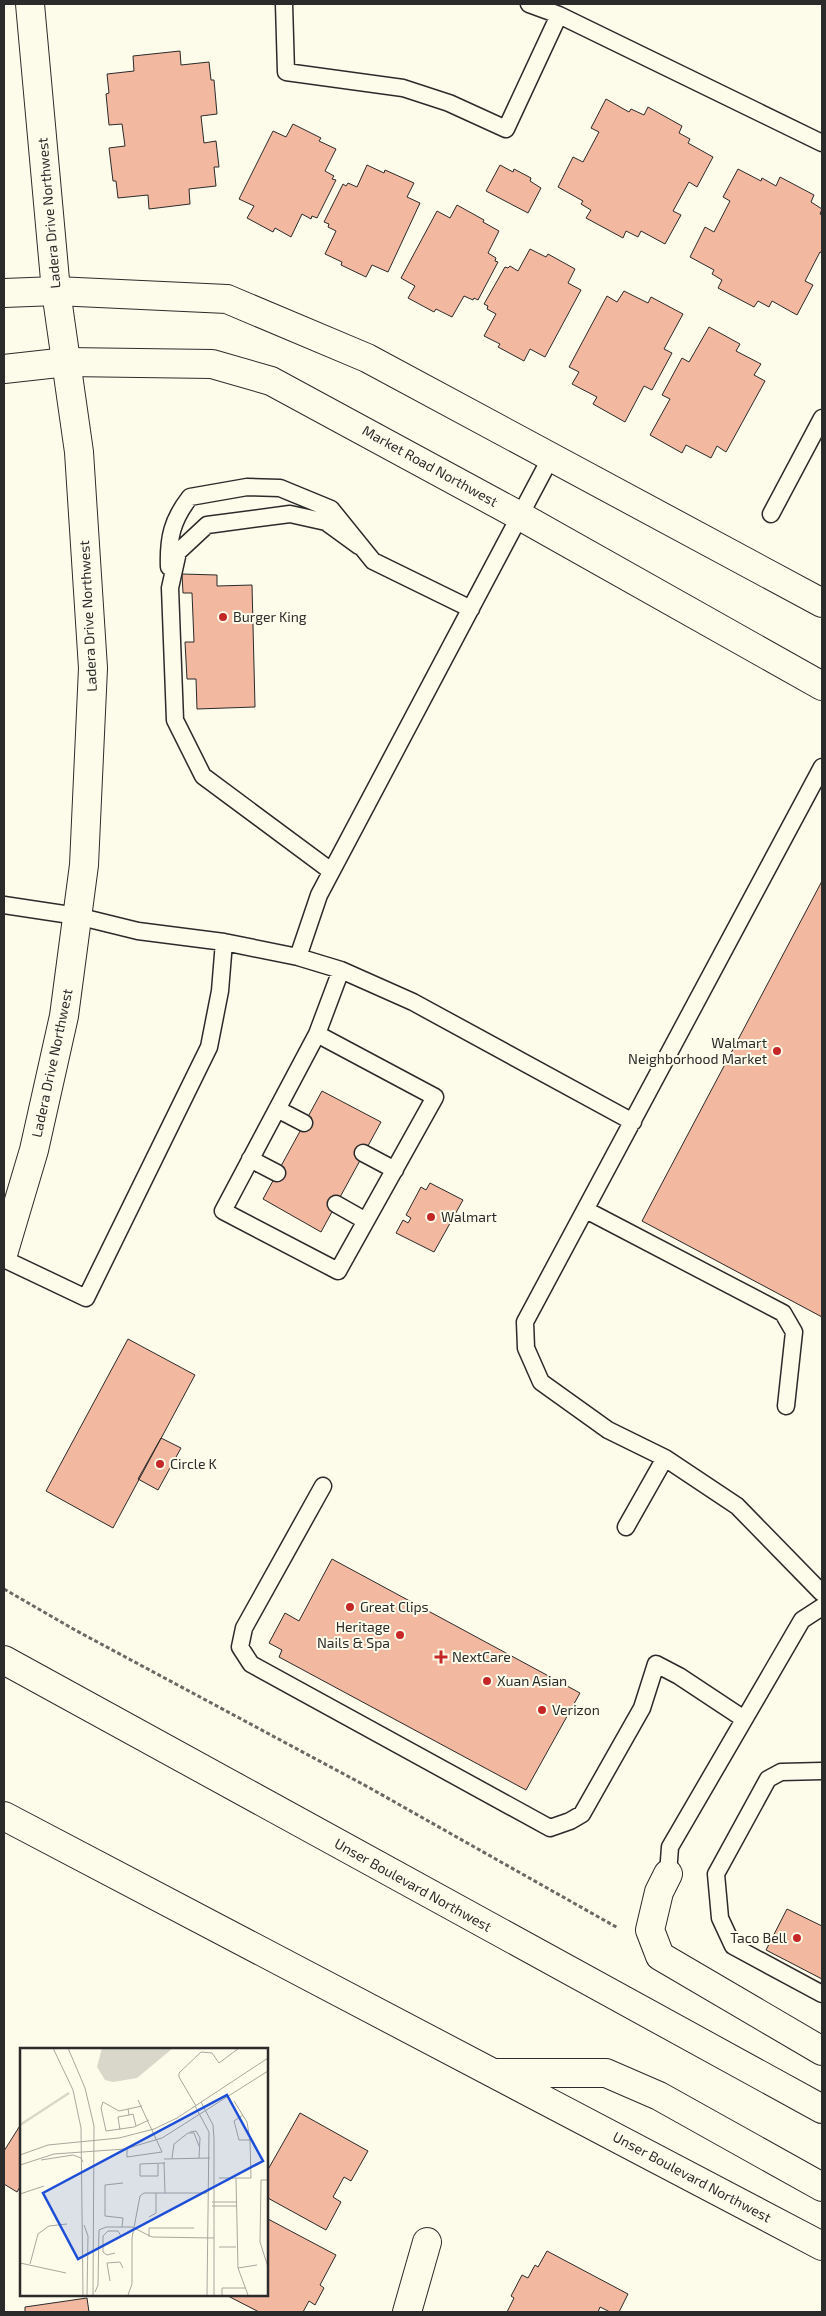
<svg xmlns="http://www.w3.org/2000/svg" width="826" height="2316" font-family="'Exo 2',sans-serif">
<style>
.building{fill:#f2b8a0;stroke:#2b2b2b}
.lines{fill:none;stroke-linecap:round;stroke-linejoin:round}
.service-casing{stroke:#2b2b2b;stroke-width:19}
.minor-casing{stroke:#2b2b2b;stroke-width:30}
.tertiary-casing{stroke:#2b2b2b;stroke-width:30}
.secondary-casing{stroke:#2b2b2b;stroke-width:30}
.primary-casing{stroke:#2b2b2b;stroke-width:30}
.path{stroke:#6a6964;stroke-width:3;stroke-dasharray:4 2.5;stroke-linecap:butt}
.service{stroke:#fdfbea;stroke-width:16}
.minor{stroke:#fdfbea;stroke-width:28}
.tertiary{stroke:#fdfbea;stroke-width:28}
.secondary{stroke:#fdfbea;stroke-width:28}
.primary{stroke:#fdfbea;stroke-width:28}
.poi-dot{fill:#c62828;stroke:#fdfbea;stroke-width:2}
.labels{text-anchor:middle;stroke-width:4;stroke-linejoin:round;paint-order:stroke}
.street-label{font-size:14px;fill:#2b2b2b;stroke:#fdfbea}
.poi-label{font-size:14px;fill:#2b2b2b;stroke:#fdfbea;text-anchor:start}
.inset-river{fill:none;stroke:#d8d7c9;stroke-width:2.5}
.inset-road{fill:none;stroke:#a9a89e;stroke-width:1}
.view{fill:#1d4ed8;fill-opacity:0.15;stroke:#1d4ed8;stroke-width:2.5}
.inset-edge{fill:none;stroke:#2b2b2b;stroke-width:2.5}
</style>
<rect width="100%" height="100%" fill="#fdfbea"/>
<!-- building -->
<path class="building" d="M180 51 181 65 209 62 211 80H214L217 114 201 116 204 143 216 141 219 167H214L216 186 189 189 190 204 149 209 148 195 118 198 116 181H113L109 148 125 146 122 124 109 125 106 94 109 93 107 74 134 71 133 56Z
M606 99 629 112 631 109 644 115 648 107 682 126 679 133 690 139 688 143 713 157 697 187 689 182 673 211 681 215 665 244 641 231 638 237 626 231 623 238 586 218 591 210 581 204 583 201 558 187 573 157 583 162 599 132 591 128Z
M293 124 321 138 319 141 336 149 325 171 334 176 332 179 336 180 317 218 312 216 311 219 302 214 291 237 275 228 273 232 247 218 254 206 239 199 273 131 286 137Z
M367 165 384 173 385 170 414 183 407 197 420 203 388 272 372 265 366 277 341 265 342 262 325 254 336 231 328 227 329 224 324 222 343 184 346 186 348 183 357 187Z
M500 165 513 172 514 169 531 178 530 181 541 188 528 213 486 191Z
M738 169 761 181 762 178 776 186 780 177 814 195 811 202 822 209 820 214 822 215V253L820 252 805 281 813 285 797 315 772 301 769 307 758 301 754 307 718 288 722 280 712 274 714 270 690 257 705 227 714 232 730 201 723 197Z
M457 205 484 220 483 222 499 231 488 253 496 258 495 261 498 262 478 300 474 298 473 300 464 296 452 317 436 309 434 312 408 298 415 286 401 278 437 211 450 218Z
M530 249 546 257 548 254 575 269 568 283 581 290 545 357 530 349 524 361 498 347 500 344 484 336 496 314 487 309 488 306 484 304 505 267 508 268 510 266 518 271Z
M624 291 648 303 651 297 683 314 664 349 672 353 652 390 644 386 625 422 593 404 597 397 572 384 579 372 569 367 607 296 617 302Z
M709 327 740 344 736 351 761 364 754 375 765 381 726 452 717 446 711 458 686 445 682 453 650 435 670 399 662 395 682 358 689 362Z
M182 574 217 575V586L252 585 255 707 197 709 196 679H187L185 642H194L192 593H183Z
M822 881V1317L642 1221Z
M322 1091 381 1122 321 1232 263 1199Z
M430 1183 463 1200 434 1252 396 1233 403 1220 408 1223 411 1218 406 1215 421 1187 426 1190Z
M128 1339 195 1375 113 1528 46 1491Z
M161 1438 181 1448 158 1490 138 1479Z
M332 1559 580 1693 526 1790 279 1657 282 1650 269 1643 285 1613 299 1621Z
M787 1909 822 1926V1979L766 1950Z
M300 2113 368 2151 351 2181 344 2177 333 2197 341 2202 326 2230 266 2197V2173Z
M21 2124V2185L17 2192 4 2184V2151Z
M268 2219 336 2255 320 2285 324 2288 315 2305 309 2301 303 2312H259L228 2296 266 2295V2223Z
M547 2251 628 2294 619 2312H610L600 2307 598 2312H507L514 2298 511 2296 522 2275 528 2278 535 2265 538 2267Z
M87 2298 89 2312H25V2307Z"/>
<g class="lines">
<!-- service casing -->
<g class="service-casing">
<path id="service" d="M284 4 286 72 403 88 449 103 506 129 559 15
M529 4 559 15 822 143
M771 514 822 418
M169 567C168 538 172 520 190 497L247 487 280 488 331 509 373 561 471 609
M822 767 525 1322 526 1348 541 1382 608 1430 665 1458 737 1506 822 1593
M331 871 203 776 175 720 170 588 178 552 207 525 290 514 326 522 359 546
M4 905 77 916 138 931 224 942 220 991 209 1047 86 1298 4 1259
M224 942 298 957 341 970 413 1002 633 1122
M298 957 319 895 551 457
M317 1034 435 1097 338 1271 223 1211 317 1034 341 970
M277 1109 304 1123
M363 1153 395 1170
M250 1159 277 1173
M336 1204 366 1221
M586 1210 783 1313 794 1332 786 1406
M323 1486 244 1628 240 1647 251 1664 550 1828 570 1821 582 1814 642 1708 656 1664 679 1676 744 1719
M626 1527 665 1458
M822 1771 781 1772 768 1779 716 1874 720 1918 733 1946 822 1994
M668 1874 670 1847 802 1620 822 1607"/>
</g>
<!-- minor casing -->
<g class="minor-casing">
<path id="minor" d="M407 2312 427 2242"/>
</g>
<!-- tertiary casing -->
<g class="tertiary-casing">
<path id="tertiary" d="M4 293 56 291 227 299 367 358 822 603
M4 369 67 362 212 364 271 381 520 516 822 686"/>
</g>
<!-- secondary casing -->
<g class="secondary-casing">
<path id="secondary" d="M4 1251 34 1150 64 1016 84 865 93 668 79 452 56 291 30 4"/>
</g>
<!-- primary casing -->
<g class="primary-casing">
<path id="primary" d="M4 1660 822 2109
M4 1816 822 2246
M668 1874 659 1892 650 1930 660 1956 822 2051
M496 2073H606L659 2096 822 2187"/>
</g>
<!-- path -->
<path class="path" d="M4 1589 75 1630 368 1787 618 1928"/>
<!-- service -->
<use href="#service" class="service"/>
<!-- minor -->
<use href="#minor" class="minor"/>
<!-- tertiary -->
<use href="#tertiary" class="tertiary"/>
<!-- secondary -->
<use href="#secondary" class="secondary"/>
<!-- primary -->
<use href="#primary" class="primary"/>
</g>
<!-- markers -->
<g class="poi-dot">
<circle cx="223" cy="617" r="5"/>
<circle cx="777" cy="1051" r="5"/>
<circle cx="431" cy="1217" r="5"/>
<circle cx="160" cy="1464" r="5"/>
<circle cx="350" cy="1607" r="5"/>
<circle cx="400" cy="1635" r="5"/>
<path d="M438.5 1649.5h5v5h5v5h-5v5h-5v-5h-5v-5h5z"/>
<circle cx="487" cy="1681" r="5"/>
<circle cx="542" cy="1710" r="5"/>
<circle cx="797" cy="1938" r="5"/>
</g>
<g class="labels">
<!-- street labels -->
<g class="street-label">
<text transform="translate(49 213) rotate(-95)" y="5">Ladera Drive Northwest</text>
<text transform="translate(430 466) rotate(29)" y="5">Market Road Northwest</text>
<text transform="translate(88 616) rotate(-93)" y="5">Ladera Drive Northwest</text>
<text transform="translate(52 1063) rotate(-78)" y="5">Ladera Drive Northwest</text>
<text transform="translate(413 1885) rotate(29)" y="5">Unser Boulevard Northwest</text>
<text transform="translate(692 2177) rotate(28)" y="5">Unser Boulevard Northwest</text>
</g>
<!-- poi labels -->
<g class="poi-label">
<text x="233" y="622">Burger King</text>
<text x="767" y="1048" text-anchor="end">Walmart<tspan x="767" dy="16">Neighborhood Market</tspan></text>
<text x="441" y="1222">Walmart</text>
<text x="170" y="1469">Circle K</text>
<text x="360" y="1612">Great Clips</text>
<text x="390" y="1632" text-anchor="end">Heritage<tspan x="390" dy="16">Nails &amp; Spa</tspan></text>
<text x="452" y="1662">NextCare</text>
<text x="497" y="1686">Xuan Asian</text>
<text x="552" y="1715">Verizon</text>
<text x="787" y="1943" text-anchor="end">Taco Bell</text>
</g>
</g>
<!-- overview -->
<g transform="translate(20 2048)">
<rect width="248" height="248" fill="#fdfbea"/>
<path d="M82 0H153L117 30 93 34 85 32 77 19Z" fill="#d8d7c9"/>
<path class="inset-river" d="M0 77 49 45"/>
<path class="inset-road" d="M33 0 53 42 61 80 63 247M48 0 65 40 74 78 73 247M214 53 227 74 230 92 231 130H216L218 220 228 247M181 54 193 77 194 91V247M122 58 99 63 83 54 81 60 86 83 114 79 129 72M175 58 189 84 187 247M176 58 159 29V25L181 4 192 5 199 15 219 0M109 67 113 66 116 78M223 67 214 73 219 92H230M100 82 98 69 109 67 108 61M170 84 176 83 180 90 179 110M107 100V109L142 104 118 52M0 107 28 97 99 90 134 81 157 70 248 10M152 110 154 96 168 85H174L179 98M144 111 190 110M21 112 53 107 61 110 63 114M144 114 145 145M138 116V128H120V116L145 115M0 117 34 106 105 101 142 90 248 23M199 130H216M248 132H241L240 194 248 219M0 146 24 138M192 154H217M192 158H217M129 169 136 165V145M64 177 68 188 67 247M86 179H112L132 189 194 190M102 179 103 170 85 168V137L103 135M129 189V180H174M199 199H216M95 205 87 207 83 204V188L88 183H98L101 188M0 215 46 225M10 216 18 186 29 178 47 176M218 220 237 217M90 233 87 215 100 214 103 220M75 244 78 237 79 182 86 179M108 247 112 236V190L120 148 124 145H187M202 247V240H225"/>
<path class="view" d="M207 47 243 113 58 211 23 145Z"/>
<rect width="248" height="248" class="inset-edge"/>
</g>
<!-- border -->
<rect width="826" height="2316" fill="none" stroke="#2b2b2b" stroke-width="10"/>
</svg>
